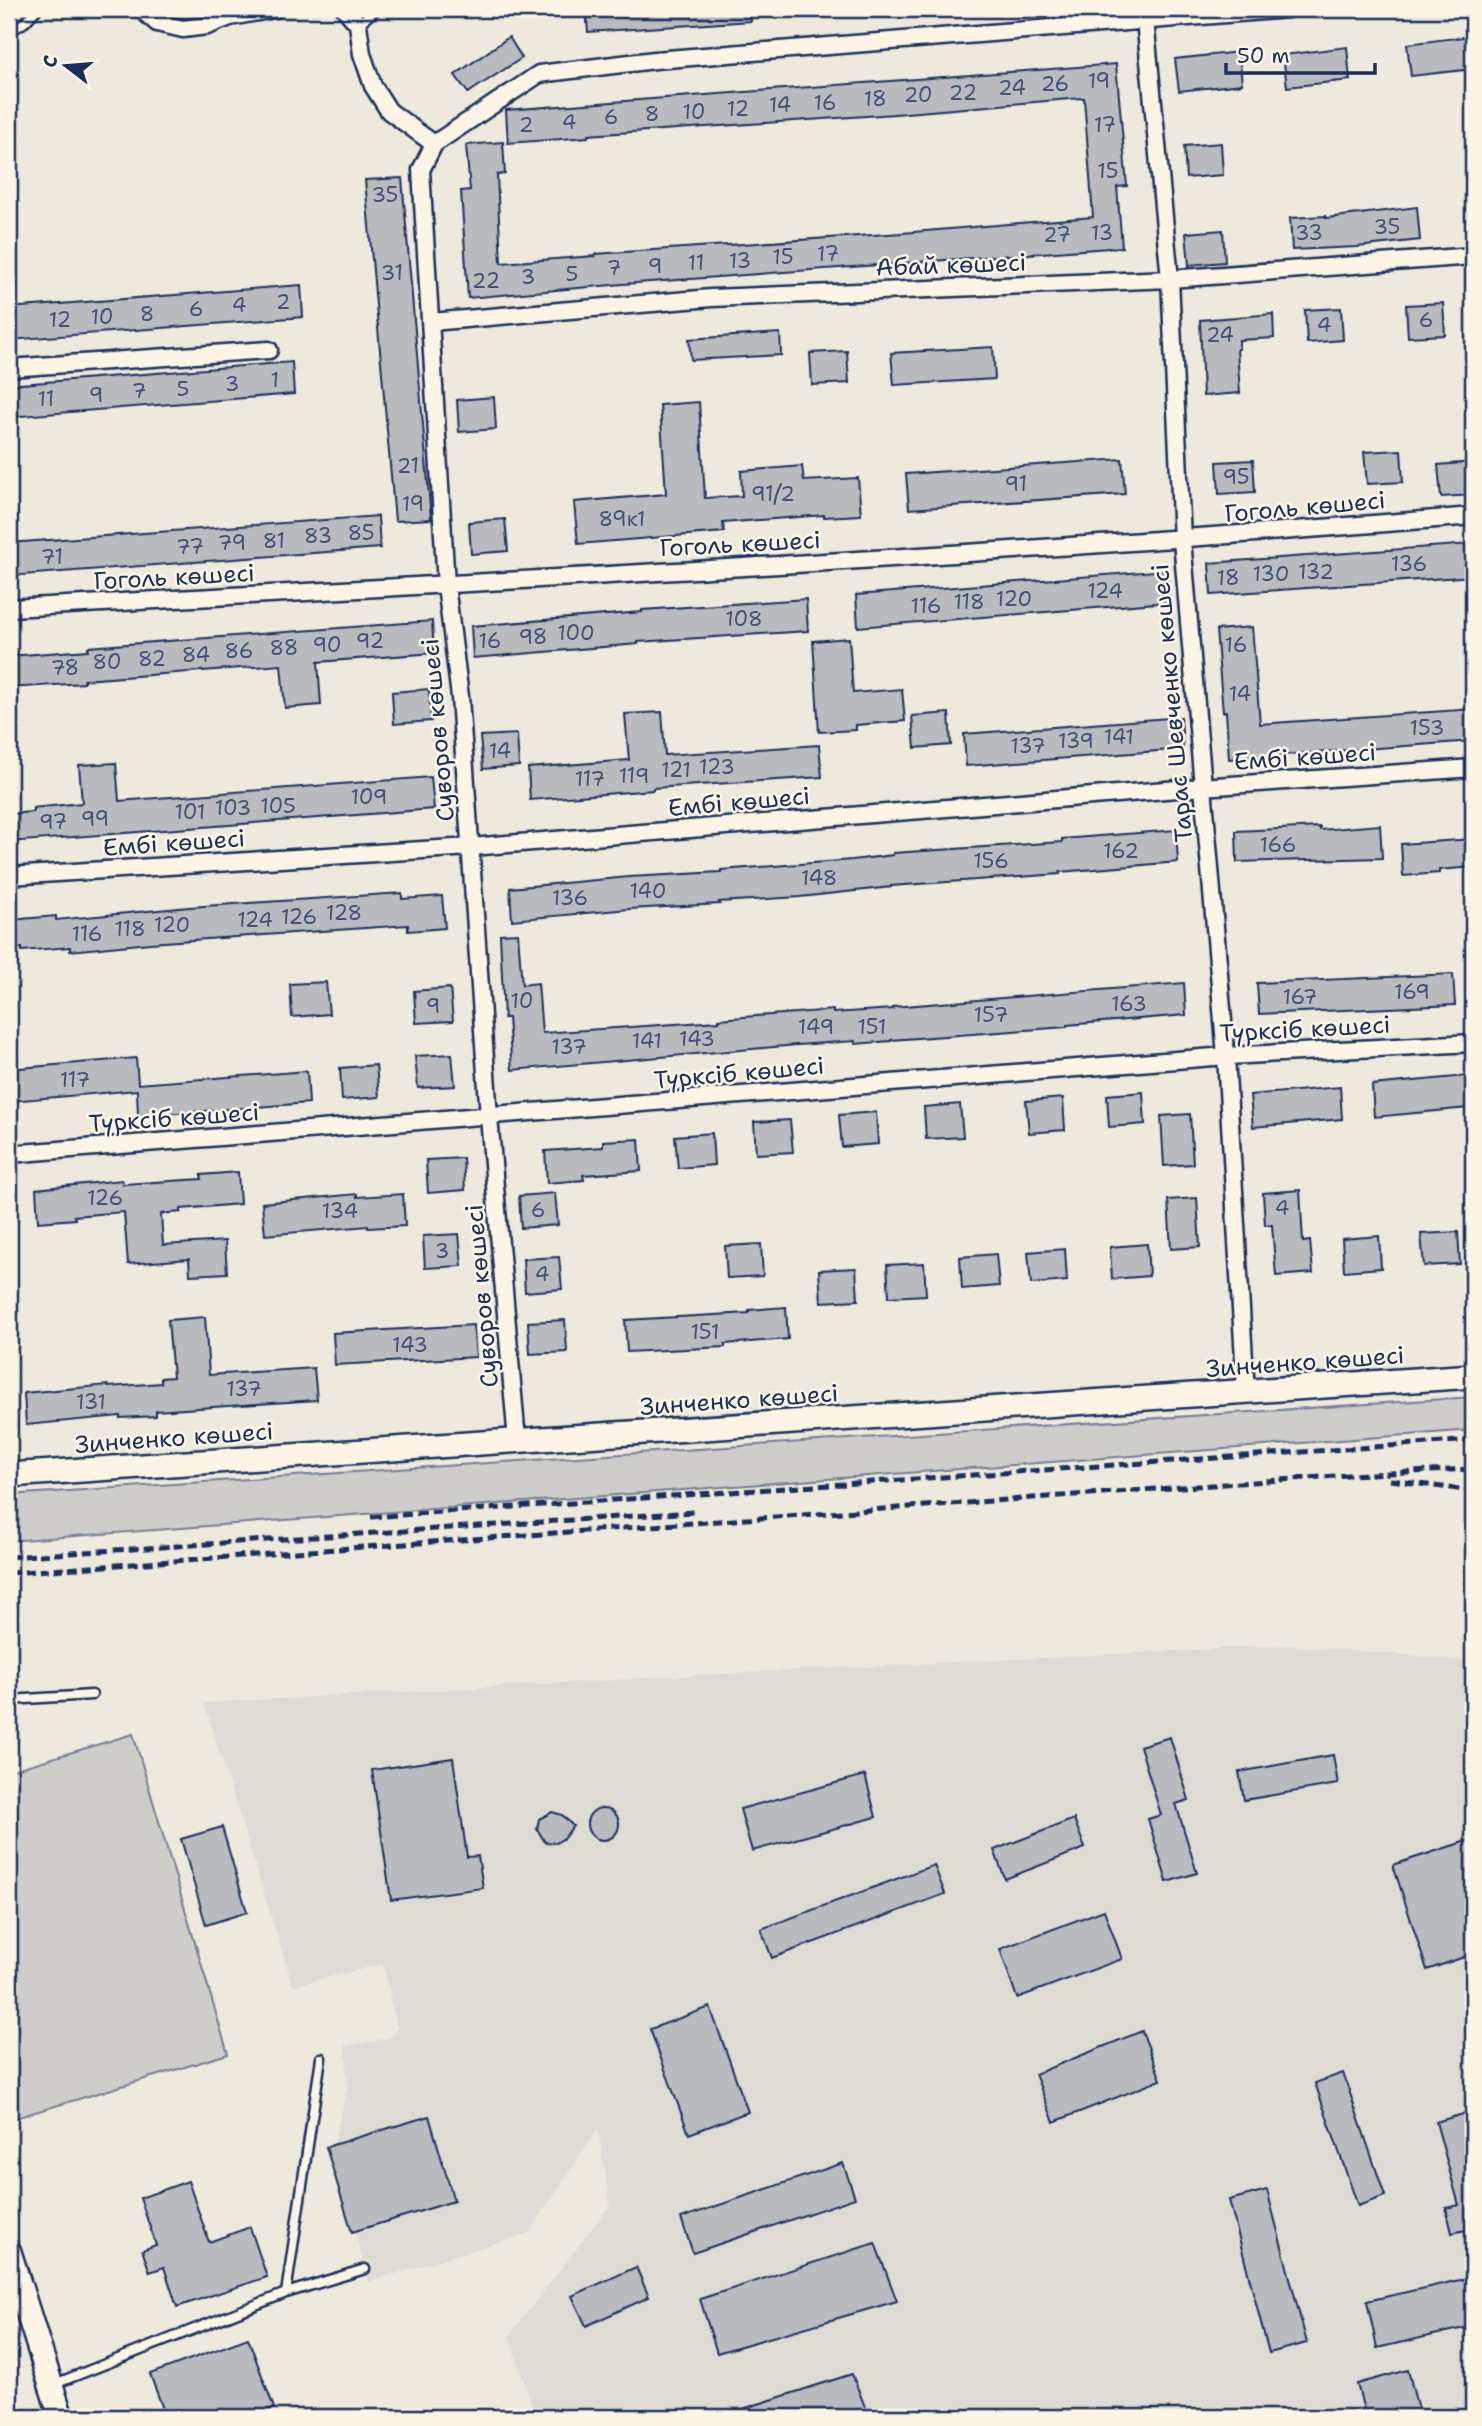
<svg xmlns="http://www.w3.org/2000/svg" width="1482" height="2426" font-family="'Shantell Sans',sans-serif">
<style>
.built{fill:#dedbd4}
.green{fill:#cfcdca;stroke:#757e94;stroke-width:2}
.building{fill:#babbbe;stroke:#1b2f5e;stroke-width:2}
.lines{fill:none;stroke-linecap:round;stroke-linejoin:round}
.service-casing{stroke:#1b2f5e;stroke-width:13}
.minor-casing{stroke:#1b2f5e;stroke-width:21}
.secondary-casing{stroke:#1b2f5e;stroke-width:28}
.service{stroke:#fcf5e5;stroke-width:8}
.minor{stroke:#fcf5e5;stroke-width:16}
.secondary{stroke:#fcf5e5;stroke-width:23}
.rail{stroke:#1b2f5e;stroke-width:5;stroke-dasharray:10 5;stroke-linecap:butt}
.labels{text-anchor:middle;stroke-width:5;stroke-linejoin:round;paint-order:stroke}
.number-label{font-size:21px;fill:#435276}
.street-label{font-size:24px;fill:#1b2f5e;stroke:#fcf5e5}
</style>
<rect width="100%" height="100%" fill="#eee9dd"/>
<filter id="ink" filterUnits="userSpaceOnUse"><feTurbulence type="fractalNoise" baseFrequency=".0143" numOctaves="2"/><feDisplacementMap in="SourceGraphic" scale="14" xChannelSelector="R" yChannelSelector="G"/><feConvolveMatrix kernelMatrix="1 2 1 2 8 2 1 2 1" color-interpolation-filters="sRGB"/></filter>
<g filter="url(#ink)">
<!-- built -->
<path class="built" d="M1289 1645 1473 1661V2417H536L509 2336 610 2205 598 2128 529 2233 368 2282 355 2232H352L326 2147 333 2145 348 2086 345 2046 390 2038 397 2028 383 1964 293 1986 204 1703 703 1675Z"/>
<!-- green -->
<path class="green" d="M1473 1397V1430L9 1541V1495Z
M133 1734 228 2054 9 2120V1771Z"/>
<!-- building -->
<path class="building" d="M586 9H751V21L588 32Z
M1471 36 1473 69 1411 76 1407 44Z
M509 37 522 58 468 93 455 75Z
M1347 47 1350 80 1287 87 1283 55Z
M1239 52 1242 84 1179 91 1175 59Z
M1116 64 1127 186 1117 187 1122 247 623 284 468 298 461 191 470 190 466 145 503 142 505 174 497 175 501 263 595 256V254L902 233 1093 217 1084 98H1082L895 114 588 135V137L508 143 506 110Z
M1221 143 1223 175 1186 178 1184 146Z
M402 178 431 519 395 521 365 180Z
M1417 207 1420 240 1357 247 1292 250 1290 218 1326 216V218Z
M1223 230 1225 262 1189 265 1186 233Z
M301 285 303 317 9 340V308Z
M1443 303 1445 335 1408 337 1406 305Z
M1341 308 1343 340 1307 343 1305 310Z
M1273 314 1274 338 1239 340V349H1237L1240 393 1203 396 1200 320Z
M780 333 781 355 691 360 689 339Z
M993 347 995 379 894 385 891 353Z
M847 351 849 383 812 385 810 353Z
M292 362 294 394 9 417V385Z
M494 397 496 429 459 432 457 400Z
M699 402 705 498 742 496 741 471 802 466 804 481 858 478 861 515 824 517V515L723 523 724 532 578 544 574 502 666 494 660 405Z
M1401 450 1403 482 1367 484 1364 452Z
M1122 459 1125 494 909 509 906 474Z
M1253 460 1255 492 1219 494 1217 462Z
M1473 462V495L1441 497 1438 465Z
M378 516 380 548 9 576V543Z
M505 519 508 551 471 554 469 522Z
M1471 544 1473 576 1211 595 1209 563Z
M1167 570 1169 602 858 627 856 595Z
M806 599 808 631 638 642V644L473 658 471 626 642 612V610Z
M432 621 434 653 318 662 321 705 285 708 281 665 84 680V683L9 688V656L88 650V647Z
M1252 627 1260 724 1473 709V741L1229 759 1226 711 1223 712 1216 630Z
M849 638 853 693 902 689 905 721 856 725V730L819 732 813 641Z
M429 689 431 721 394 724 392 692Z
M662 712 665 755 819 745 822 777 653 788V790L530 800 528 768 629 760 625 714Z
M949 713 951 745 915 748 912 716Z
M1181 717 1183 749 966 766 964 734Z
M517 734 519 766 483 769 480 736Z
M116 763 119 801 431 777 434 809 9 842V814L33 812V808L82 803 79 765Z
M1380 825 1382 858 1237 862 1236 831 1320 827V830Z
M1176 830 1178 862 1060 872V874L891 886V887L800 897 719 902 720 904 629 909 512 920 510 888 629 877 721 872V870L852 860 893 855V853L1062 842V839Z
M1473 839V867L1439 870V873L1403 876 1401 844Z
M402 893V899L442 896 445 928 408 931V925L150 943 70 951V947L22 951V948L9 949V920L56 916V920L189 907Z
M518 933 522 985 538 983 542 1033 719 1021V1019L833 1010V1013L893 1009V1007L1184 983 1186 1015 1067 1025V1027L891 1040V1041L855 1044V1041L797 1045 512 1070 508 1018H504L500 934Z
M1453 974 1455 1005 1259 1014 1257 983Z
M326 982 329 1014 292 1017 290 984Z
M450 988 453 1021 416 1023 414 991Z
M452 1054 455 1086 418 1088 415 1056Z
M136 1058 138 1084 307 1071 309 1103 138 1116 137 1090 11 1101 9 1069Z
M376 1065 379 1097 342 1100 340 1068Z
M1466 1076 1468 1108 1374 1117 1372 1085Z
M1340 1087 1342 1119 1253 1127 1250 1095Z
M1143 1092 1145 1124 1109 1127 1107 1095Z
M1063 1098 1065 1130 1029 1133 1026 1101Z
M960 1104 963 1137 926 1139 924 1107Z
M876 1112 878 1144 842 1147 839 1115Z
M1190 1114 1193 1164 1164 1166 1161 1116Z
M790 1120 793 1152 756 1154 754 1122Z
M712 1133 714 1165 678 1168 675 1136Z
M639 1139 641 1171 583 1175 584 1180 547 1183 545 1151 603 1147V1141Z
M463 1158 465 1190 428 1193 426 1160Z
M238 1172 240 1204 181 1209V1212L161 1214 163 1245 225 1241 227 1273 190 1275 189 1259 128 1264 124 1212 74 1216 75 1219 38 1222 36 1189 122 1180 123 1184 202 1179 201 1175Z
M1300 1190 1303 1242 1310 1241 1313 1273 1276 1276 1272 1225H1265L1263 1193Z
M555 1193 558 1225 521 1228 519 1196Z
M357 1194V1197L403 1194 405 1226 368 1228V1226L265 1235 262 1203Z
M1197 1198 1200 1247 1171 1249 1168 1200Z
M1458 1232 1460 1264 1424 1266 1421 1234Z
M459 1234 462 1266 425 1268 423 1236Z
M1379 1236 1381 1268 1344 1271 1342 1239Z
M761 1244 763 1276 727 1278 725 1246Z
M1147 1244 1149 1276 1112 1279 1110 1247Z
M1065 1249 1067 1281 1031 1284 1028 1252Z
M996 1254 999 1286 962 1289 960 1257Z
M559 1257 562 1289 525 1292 523 1259Z
M924 1263 926 1295 889 1297 887 1265Z
M856 1268 858 1300 821 1302 819 1270Z
M786 1307 788 1339 725 1344V1347L627 1352 625 1320 749 1313V1310Z
M205 1317 209 1375 314 1368 317 1400 156 1411V1416L120 1418V1416L26 1425 24 1393 108 1385V1387L161 1383V1378L173 1377 168 1320Z
M565 1320 567 1352 530 1354 528 1322Z
M473 1325 476 1357 335 1365 333 1333Z
M1170 1737 1189 1800 1176 1804 1197 1873 1167 1882 1148 1819 1161 1815 1140 1746Z
M1333 1755 1338 1784 1244 1800 1239 1772Z
M453 1758 467 1857 478 1856 483 1888 391 1900 372 1770Z
M865 1775 876 1817 752 1851 740 1809Z
M587 1824a16 16 0 1 1 32 0a16 16 0 1 1-32 0Z
M552 1812 562 1815 573 1826 564 1838 556 1843 545 1842 537 1829 539 1819Z
M1074 1819 1085 1848 1005 1879 994 1850Z
M222 1827 247 1912 206 1925 181 1839Z
M1473 1839V1954L1427 1970 1393 1865Z
M934 1865 945 1894 772 1958 761 1929Z
M1104 1910 1122 1959 1017 1998 1000 1949Z
M710 2007 748 2112 689 2134 650 2029Z
M1142 2031 1161 2080 1054 2122 1035 2074Z
M1343 2073 1385 2196 1358 2206 1315 2083Z
M1473 2111V2239L1468 2240 1466 2230 1452 2233 1446 2208 1459 2205 1436 2122Z
M429 2116 454 2201 352 2232 326 2147Z
M843 2163 855 2198 693 2253 681 2218Z
M188 2181 209 2242 250 2227 267 2277 177 2307 164 2267 150 2272 142 2250 156 2245 140 2198Z
M1267 2190 1307 2343 1269 2353 1229 2200Z
M875 2243 897 2301 717 2353 700 2299Z
M636 2267 649 2297 586 2326 572 2296Z
M1473 2277V2326L1377 2348 1367 2301Z
M248 2338 274 2408 248 2417H166L150 2374Z
M1408 2370 1420 2417H1366L1357 2384Z
M852 2374 869 2417H727V2414Z"/>
<g class="lines">
<!-- service casing -->
<g class="service-casing">
<path id="service" d="M358 24 377 9
M9 32 25 22 37 9
M9 1700 92 1695
M286 2293 365 2269
M52 2385 286 2293 321 2058"/>
</g>
<!-- minor casing -->
<g class="minor-casing">
<path id="minor" d="M141 9 157 23 183 29 207 26 230 17 275 9
M345 9 358 24 362 54 373 86 389 111 434 144
M1144 9 1170 279 1182 540 1226 1056 1246 1393
M431 322 711 298 1170 279 1473 256
M9 368 269 350
M9 608C497 582 986 556 1473 516
M9 876 471 847 1202 787 1473 768
M9 1154 1226 1056 1473 1043
M517 1441 489 1117 460 697 446 585 421 170 434 144 539 74 655 60 1288 9"/>
</g>
<!-- secondary casing -->
<g class="secondary-casing">
<path id="secondary" d="M9 1475 1473 1376
M9 2252 61 2417"/>
</g>
<!-- service -->
<use href="#service" class="service"/>
<!-- minor -->
<use href="#minor" class="minor"/>
<!-- secondary -->
<use href="#secondary" class="secondary"/>
<!-- rail -->
<path class="rail" d="M1390 1480 1473 1491
M371 1517 1473 1440
M9 1557 694 1512
M9 1573 1348 1475 1473 1469"/>
</g>
</g>
<g class="labels">
<!-- number labels -->
<g class="number-label">
<text x="1099" y="88">19</text>
<text x="1055" y="91">26</text>
<text x="1012" y="95">24</text>
<text x="963" y="100">22</text>
<text x="918" y="102">20</text>
<text x="875" y="106">18</text>
<text x="825" y="110">16</text>
<text x="780" y="112">14</text>
<text x="738" y="116">12</text>
<text x="694" y="119">10</text>
<text x="652" y="121">8</text>
<text x="611" y="124">6</text>
<text x="569" y="129">4</text>
<text x="526" y="132">2</text>
<text x="1105" y="132">17</text>
<text x="1108" y="178">15</text>
<text x="385" y="202">35</text>
<text x="1387" y="234">35</text>
<text x="1102" y="240">13</text>
<text x="1309" y="240">33</text>
<text x="1057" y="242">27</text>
<text x="828" y="261">17</text>
<text x="783" y="264">15</text>
<text x="740" y="268">13</text>
<text x="696" y="270">11</text>
<text x="655" y="273">9</text>
<text x="614" y="275">7</text>
<text x="392" y="280">31</text>
<text x="572" y="281">5</text>
<text x="528" y="284">3</text>
<text x="486" y="288">22</text>
<text x="283" y="309">2</text>
<text x="239" y="312">4</text>
<text x="196" y="316">6</text>
<text x="147" y="321">8</text>
<text x="102" y="324">10</text>
<text x="60" y="327">12</text>
<text x="1426" y="327">6</text>
<text x="1324" y="332">4</text>
<text x="1220" y="342">24</text>
<text x="275" y="387">1</text>
<text x="232" y="391">3</text>
<text x="183" y="396">5</text>
<text x="139" y="398">7</text>
<text x="96" y="402">9</text>
<text x="46" y="406">11</text>
<text x="408" y="473">21</text>
<text x="1236" y="484">95</text>
<text x="1016" y="491">91</text>
<text x="773" y="501">91/2</text>
<text x="413" y="511">19</text>
<text x="622" y="526">89к1</text>
<text x="361" y="540">85</text>
<text x="318" y="543">83</text>
<text x="274" y="548">81</text>
<text x="232" y="550">79</text>
<text x="190" y="554">77</text>
<text x="52" y="564">71</text>
<text x="1409" y="571">136</text>
<text x="1316" y="579">132</text>
<text x="1271" y="581">130</text>
<text x="1228" y="585">18</text>
<text x="1105" y="598">124</text>
<text x="1014" y="606">120</text>
<text x="969" y="609">118</text>
<text x="926" y="613">116</text>
<text x="744" y="626">108</text>
<text x="576" y="640">100</text>
<text x="533" y="644">98</text>
<text x="370" y="648">92</text>
<text x="490" y="648">16</text>
<text x="327" y="652">90</text>
<text x="1236" y="652">16</text>
<text x="284" y="655">88</text>
<text x="239" y="658">86</text>
<text x="196" y="662">84</text>
<text x="152" y="666">82</text>
<text x="107" y="669">80</text>
<text x="65" y="675">78</text>
<text x="1240" y="701">14</text>
<text x="1427" y="735">153</text>
<text x="1119" y="744">141</text>
<text x="1076" y="748">139</text>
<text x="1028" y="753">137</text>
<text x="500" y="758">14</text>
<text x="717" y="774">123</text>
<text x="676" y="777">121</text>
<text x="634" y="783">119</text>
<text x="590" y="786">117</text>
<text x="369" y="804">109</text>
<text x="278" y="813">105</text>
<text x="233" y="815">103</text>
<text x="190" y="819">101</text>
<text x="95" y="826">99</text>
<text x="53" y="829">97</text>
<text x="1278" y="852">166</text>
<text x="1121" y="858">162</text>
<text x="991" y="868">156</text>
<text x="819" y="885">148</text>
<text x="648" y="898">140</text>
<text x="570" y="905">136</text>
<text x="344" y="920">128</text>
<text x="299" y="924">126</text>
<text x="255" y="927">124</text>
<text x="172" y="932">120</text>
<text x="130" y="936">118</text>
<text x="87" y="941">116</text>
<text x="1412" y="999">169</text>
<text x="1300" y="1004">167</text>
<text x="522" y="1008">10</text>
<text x="1129" y="1011">163</text>
<text x="433" y="1013">9</text>
<text x="991" y="1022">157</text>
<text x="816" y="1034">149</text>
<text x="872" y="1034">151</text>
<text x="697" y="1046">143</text>
<text x="647" y="1048">141</text>
<text x="569" y="1054">137</text>
<text x="75" y="1087">117</text>
<text x="105" y="1205">126</text>
<text x="1282" y="1215">4</text>
<text x="538" y="1217">6</text>
<text x="340" y="1218">134</text>
<text x="442" y="1258">3</text>
<text x="542" y="1281">4</text>
<text x="705" y="1339">151</text>
<text x="410" y="1352">143</text>
<text x="244" y="1396">137</text>
<text x="91" y="1409">131</text>
</g>
<!-- street labels -->
<g class="street-label">
<text transform="translate(951 265) rotate(-2)" y="8">Абай көшесі</text>
<text transform="translate(1305 507) rotate(-5)" y="8">Гоголь көшесі</text>
<text transform="translate(740 544) rotate(-3)" y="8">Гоголь көшесі</text>
<text transform="translate(174 577) rotate(-3)" y="8">Гоголь көшесі</text>
<text transform="translate(1172 703) rotate(-95)" y="8">Тарас Шевченко көшесі</text>
<text transform="translate(438 730) rotate(-95)" y="8">Суворов көшесі</text>
<text transform="translate(1305 757) rotate(-4)" y="8">Ембі көшесі</text>
<text transform="translate(739 802) rotate(-5)" y="8">Ембі көшесі</text>
<text transform="translate(174 843) rotate(-4)" y="8">Ембі көшесі</text>
<text transform="translate(1305 1029) rotate(-3)" y="8">Түрксіб көшесі</text>
<text transform="translate(739 1073) rotate(-5)" y="8">Түрксіб көшесі</text>
<text transform="translate(174 1118) rotate(-4)" y="8">Түрксіб көшесі</text>
<text transform="translate(482 1296) rotate(-95)" y="8">Суворов көшесі</text>
<text transform="translate(1305 1362) rotate(-4)" y="8">Зинченко көшесі</text>
<text transform="translate(739 1400) rotate(-4)" y="8">Зинченко көшесі</text>
<text transform="translate(174 1438) rotate(-4)" y="8">Зинченко көшесі</text>
</g>
</g>
<!-- margin -->
<rect width="1482" height="2426" fill="none" stroke="#fcf5e5" stroke-width="35"/>
<rect x="18" y="18" width="1447" height="2391" fill="none" stroke="#1b2f5e" stroke-width="2.5" filter="url(#ink)"/>
<!-- north arrow -->
<g transform="translate(66 66) rotate(286)" stroke="#fcf5e5" stroke-width="5" paint-order="stroke">
<path d="M0-5L12 26L0 18L-12 26Z" fill="#1b2f5e"/>
<text y="-10" font-size="19" font-weight="bold" text-anchor="middle" fill="#1b2f5e">С</text>
</g>
<!-- scale -->
<path d="M1226 63v10h149v-10" fill="none" stroke="#1b2f5e" stroke-width="3.5"/>
<text x="1237" y="63" font-size="21" fill="#1b2f5e" stroke="#fcf5e5" stroke-width="5" paint-order="stroke">50 m</text>
</svg>
